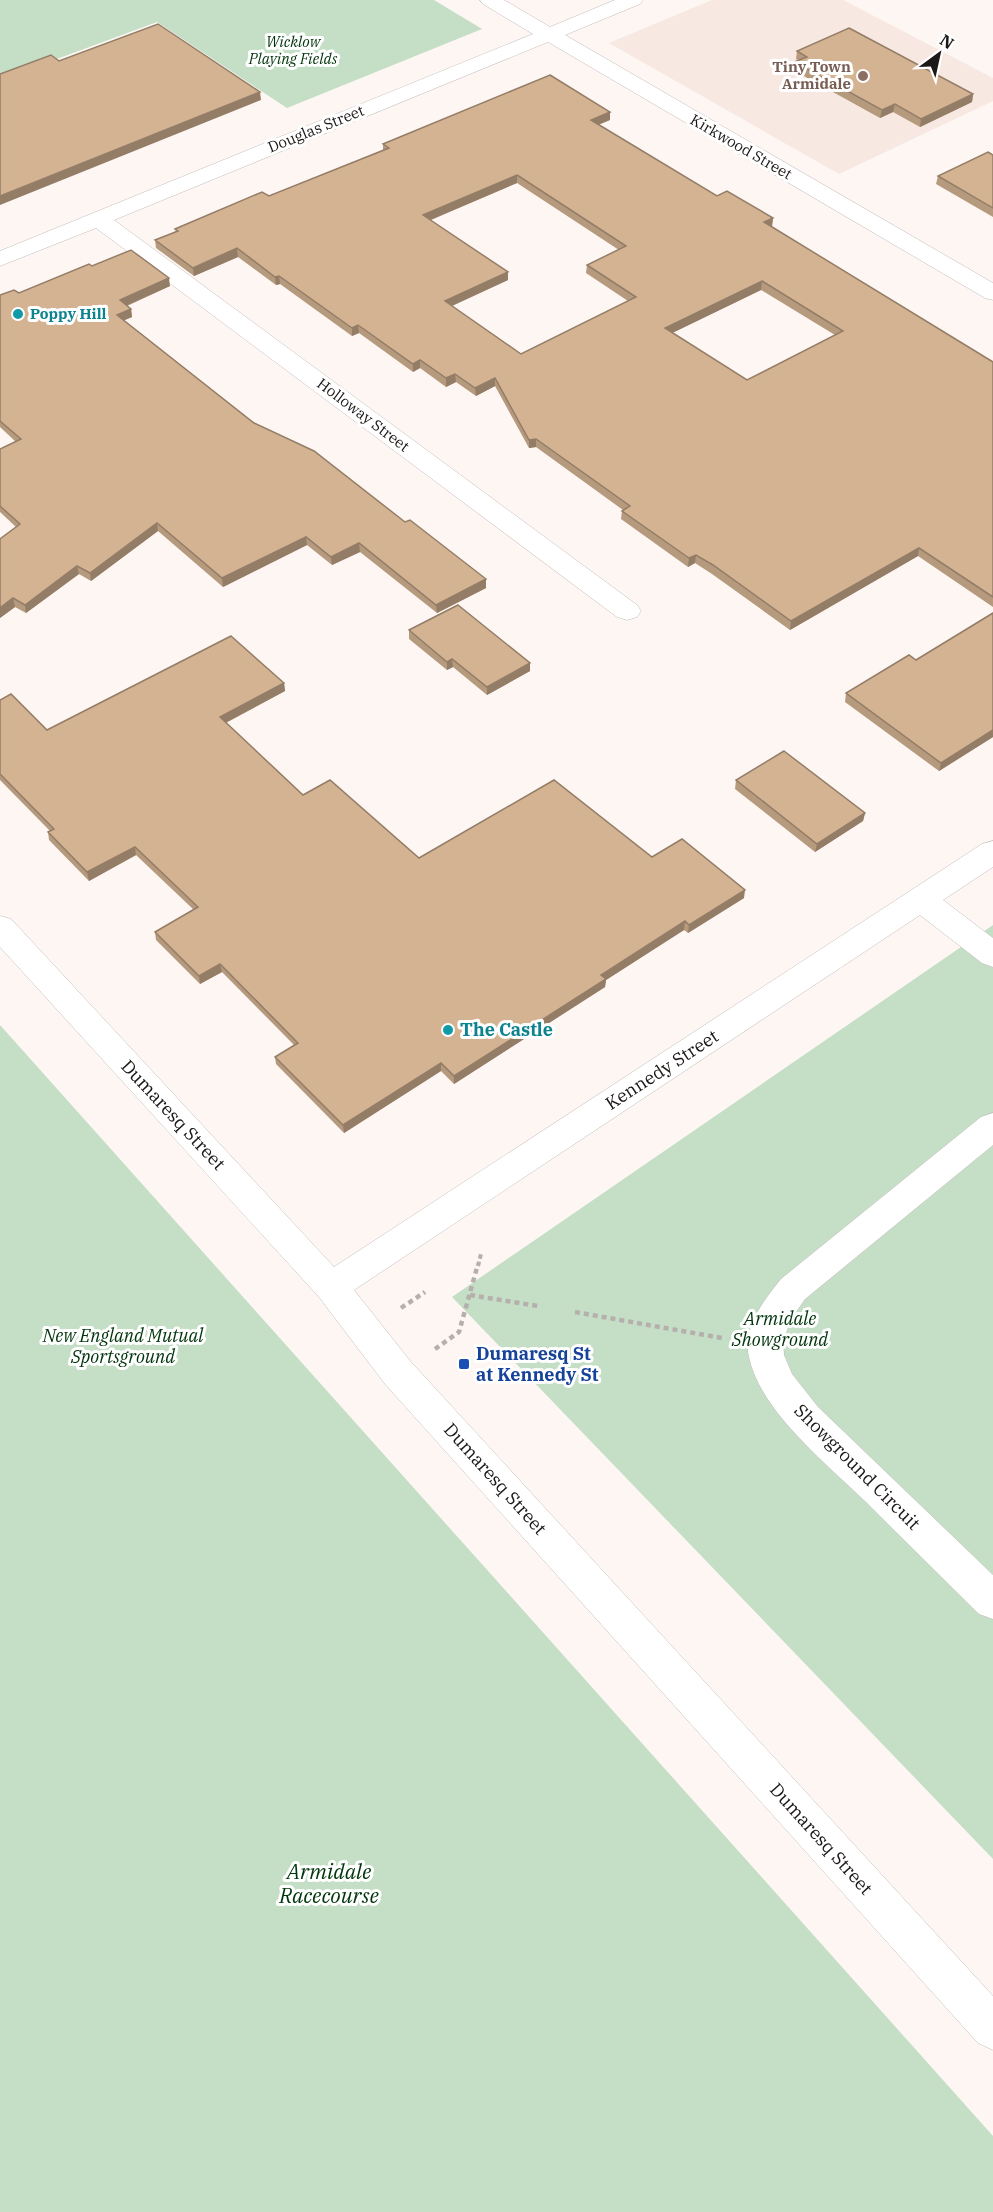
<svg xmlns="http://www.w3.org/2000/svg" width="993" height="2212" font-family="'IBM Plex Serif',serif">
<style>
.built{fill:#f7e8e1}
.green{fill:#c5dec6}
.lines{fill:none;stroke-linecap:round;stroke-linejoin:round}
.minor-casing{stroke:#c3bcb9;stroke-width:1}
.path-far1{stroke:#b5afad;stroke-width:4;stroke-dasharray:4.5 3;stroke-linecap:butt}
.path{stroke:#b5afad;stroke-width:4.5;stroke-dasharray:5 4;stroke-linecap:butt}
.minor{fill:#fff;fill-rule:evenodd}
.wall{fill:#b69a7e;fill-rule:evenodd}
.shaded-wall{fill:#947d67}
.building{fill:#d4b393;stroke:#947d67;stroke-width:1.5;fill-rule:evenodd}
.education-dot{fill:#8d6e63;stroke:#fff;stroke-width:2}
.culture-dot{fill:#0f9aa8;stroke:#fff;stroke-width:2}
.transit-dot{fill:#1a4fb4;stroke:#fff;stroke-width:2}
.labels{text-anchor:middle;stroke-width:6;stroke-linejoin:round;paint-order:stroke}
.far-park-label{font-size:15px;font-style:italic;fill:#00340b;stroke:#fff}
.far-education-label{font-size:15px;font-weight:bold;fill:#785e54;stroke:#fff;text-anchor:end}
.far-street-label{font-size:15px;fill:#1b1817;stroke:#fff}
.far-culture-label{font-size:15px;font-weight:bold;fill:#0d838f;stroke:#fff;text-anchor:start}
.culture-label{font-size:18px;font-weight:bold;fill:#0d838f;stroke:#fff;text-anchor:start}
.street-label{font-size:18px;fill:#1b1817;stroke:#fff}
.park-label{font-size:18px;font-style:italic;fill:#00340b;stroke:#fff}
.transit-label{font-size:18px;font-weight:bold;fill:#164399;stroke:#fff;text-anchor:start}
.near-park-label{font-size:21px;font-style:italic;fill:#00340b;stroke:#fff}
</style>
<rect width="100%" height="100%" fill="#fdf6f3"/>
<!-- built -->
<path class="built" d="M712 0H843L993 78V101L839 174 609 43Z"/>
<!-- green -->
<path class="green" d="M0 0H434L482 29 287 108 157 22 0 80Z
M993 925V1859L452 1297Z
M0 1025 993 2136V2212H0Z"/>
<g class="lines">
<!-- minor casing -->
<g class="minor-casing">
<path id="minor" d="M480 0H504L550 27 615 0H643L640 4 565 35 993 283V300L985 298 548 42 114 220 637 605 641 611 637 617 627 620 617 617 96 228 0 266V251L533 34 483 4Z
M993 841V867L943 900 993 938V967L982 963 920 915 354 1290 411 1362 993 1996V2050L978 2043 385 1384 319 1297 0 947V916L11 919 334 1267 982 844Z
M993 1113V1145L805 1299 791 1319 783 1341 784 1355 792 1374 818 1407 993 1575V1619L979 1614C941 1576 903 1539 865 1501 826 1463 761 1412 749 1357 742 1328 764 1300 781 1279L981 1117Z"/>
</g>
<!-- path-far1 -->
<path class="path-far1" d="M478 1266 481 1254"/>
<!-- path -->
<path class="path" d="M470 1295 538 1306
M401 1308 425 1292
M575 1312 722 1338
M435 1349 459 1332 478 1264"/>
<!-- minor -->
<use href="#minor" class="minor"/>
</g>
<!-- wall -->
<path class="wall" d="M797 51 973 94 972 102 920 127 893 112 880 118 793 70 794 62 798 60 796 59Z
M610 120 598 125 717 196 773 218 772 226 771 227 993 362V607L918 556 790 630 712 574 695 563 688 567 621 519 622 511 623 510 536 447 529 448 495 386 476 396 456 382 446 387 420 368 413 372 359 333 352 336 280 284 276 285 238 257 194 276 156 248 155 240 176 232 175 229 269 196 383 150V144ZM517 183 619 250 587 265 586 273 628 301 521 354 452 306 508 280 431 220ZM761 290 835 335 747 380 672 333Z
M993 155V217L936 184 938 176Z
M92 266 170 286 127 306 131 309 132 317 124 320 254 423 486 588 437 613 360 552 332 565 307 545 223 587 158 531 91 581 79 574 26 613 15 607 0 618 16 527 0 512V449L16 442 0 427V295L19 293Z
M993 613V737L939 771 845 702 846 693 916 660Z
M409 630 530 671 487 695 453 667 447 670 409 639Z
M284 683 285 691 226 723 303 795 419 858 652 857 744 898 688 933 684 930 606 980 605 987 454 1084 441 1071 344 1133 276 1064 275 1057 294 1045 222 972 200 984 156 940 155 932 194 910 136 855 89 881 49 840 48 832 50 831 0 780V700L47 730Z
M736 780 865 813 863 821 815 852 735 789Z"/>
<!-- shaded-wall -->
<path class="shaded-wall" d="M260 92 261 100 0 205V196Z
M973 94 972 102 920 127 921 119Z
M895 104 893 112 880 118 882 110Z
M610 112V120L590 128 591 120Z
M517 175V183L423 223V215Z
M773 218 772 226 763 231 764 222Z
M237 248 238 257 194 276 193 268Z
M508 272V280L445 309V301Z
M279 276 280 284 276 285 275 277Z
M169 278 170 286 121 308 120 300Z
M762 281 761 290 664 337 665 328Z
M131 309 132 317 118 323 117 315Z
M358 325 359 333 352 336V328Z
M420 360V368L413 372V364Z
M455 374 456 382 446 387V378Z
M495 378V386L476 396 475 388Z
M536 439V447L529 448V440Z
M157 523 158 531 91 581 90 573Z
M306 537 307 545 223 587 222 578Z
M359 543 360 552 332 565 331 557Z
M919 548 918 556 790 630 791 621Z
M696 555 695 563 688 567 689 558Z
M77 566 79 574 26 613 25 605Z
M486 579V588L437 613 436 605Z
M13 598 15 607 0 618V608Z
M452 659 453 667 447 670V662Z
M530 663V671L487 695V687Z
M284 683 285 691 221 725 220 717Z
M993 730V737L939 771 941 763Z
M865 813 863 821 815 852 817 844Z
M135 847 136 855 89 881 87 872Z
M745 890 744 898 688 933 689 925Z
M685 921 684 930 606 980 605 987 454 1084V1076L601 975Z
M220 964 222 972 200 984 199 976Z
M441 1063V1071L344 1133 343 1125Z"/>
<!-- building -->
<path class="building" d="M158 24 260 92 0 196V74L51 55 59 61Z
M849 28 973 94 921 119 895 104 882 110 794 62 807 57 797 51Z
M550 75 610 112 591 120 717 196 727 191 773 218 764 222 993 362V597L919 548 791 621 713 565 696 555 689 558 622 511 630 506 536 439 529 440 495 378 475 388 455 374 446 378 420 360 413 364 358 325 352 328 279 276 275 277 237 248 193 268 155 240 178 231 175 229 262 192 269 196 389 148 383 144ZM517 175 626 246 587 265 636 297 521 354 445 301 508 272 423 215ZM762 281 843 331 747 380 665 328Z
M988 152 993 155V208L938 176Z
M131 250 169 278 120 300 131 309 117 315 254 423 314 451 405 522 410 520 486 579 436 605 359 543 331 557 306 537 222 578 157 523 90 573 77 566 25 605 13 598 0 608V539L20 524 0 506V449L21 439 0 421V295L14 290 19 293 89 264 92 266Z
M458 605 530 663 487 687 452 659 447 662 409 630Z
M993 613V730L941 763 846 693 909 655 916 660Z
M231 636 284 683 220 717 303 795 330 780 419 858 554 780 652 857 682 839 745 890 689 925 685 921 601 975 606 979 454 1076 441 1063 343 1125 275 1057 298 1043 220 964 199 976 155 932 198 907 135 847 87 872 48 832 54 829 0 774V700L11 694 47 730Z
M784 751 865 813 817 844 736 780Z"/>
<!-- markers -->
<circle class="education-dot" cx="863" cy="76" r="6"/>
<g class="culture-dot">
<circle cx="18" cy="314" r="6"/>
<circle cx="448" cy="1030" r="6"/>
</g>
<rect class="transit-dot" x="458" y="1358" width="12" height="12" rx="3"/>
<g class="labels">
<!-- far-park labels -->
<g class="far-park-label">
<text x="293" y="47">Wicklow<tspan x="293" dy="17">Playing Fields</tspan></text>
</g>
<!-- far-education labels -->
<g class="far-education-label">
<text x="851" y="72">Tiny Town<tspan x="851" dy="17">Armidale</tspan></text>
</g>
<!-- far-street labels -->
<g class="far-street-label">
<text transform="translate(316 129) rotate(-22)" y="5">Douglas Street</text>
<text transform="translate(741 147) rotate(30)" y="5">Kirkwood Street</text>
<text transform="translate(363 415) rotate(37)" y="5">Holloway Street</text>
</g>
<!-- far-culture labels -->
<g class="far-culture-label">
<text x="30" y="319">Poppy Hill</text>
</g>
<!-- culture labels -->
<g class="culture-label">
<text x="460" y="1036">The Castle</text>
</g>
<!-- street labels -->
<g class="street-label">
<text transform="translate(662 1070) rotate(-33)" y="6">Kennedy Street</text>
<text transform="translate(173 1115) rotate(47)" y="6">Dumaresq Street</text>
<text transform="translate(857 1467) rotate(45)" y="6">Showground Circuit</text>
<text transform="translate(495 1479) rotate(48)" y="6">Dumaresq Street</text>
<text transform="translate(821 1839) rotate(48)" y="6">Dumaresq Street</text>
</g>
<!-- park labels -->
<g class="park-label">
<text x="780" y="1325">Armidale<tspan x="780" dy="21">Showground</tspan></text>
<text x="123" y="1342">New England Mutual<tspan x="123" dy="21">Sportsground</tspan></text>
</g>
<!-- transit labels -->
<g class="transit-label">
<text x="476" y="1360">Dumaresq St<tspan x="476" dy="21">at Kennedy St</tspan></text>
</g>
<!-- near-park labels -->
<g class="near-park-label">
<text x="329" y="1879">Armidale<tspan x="329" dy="24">Racecourse</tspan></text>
</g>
</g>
<!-- north arrow -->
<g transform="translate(939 54) rotate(33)" stroke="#ffffff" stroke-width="4.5" paint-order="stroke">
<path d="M0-4.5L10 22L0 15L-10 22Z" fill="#1b1817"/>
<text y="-9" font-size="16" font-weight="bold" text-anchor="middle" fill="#1b1817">N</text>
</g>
</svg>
